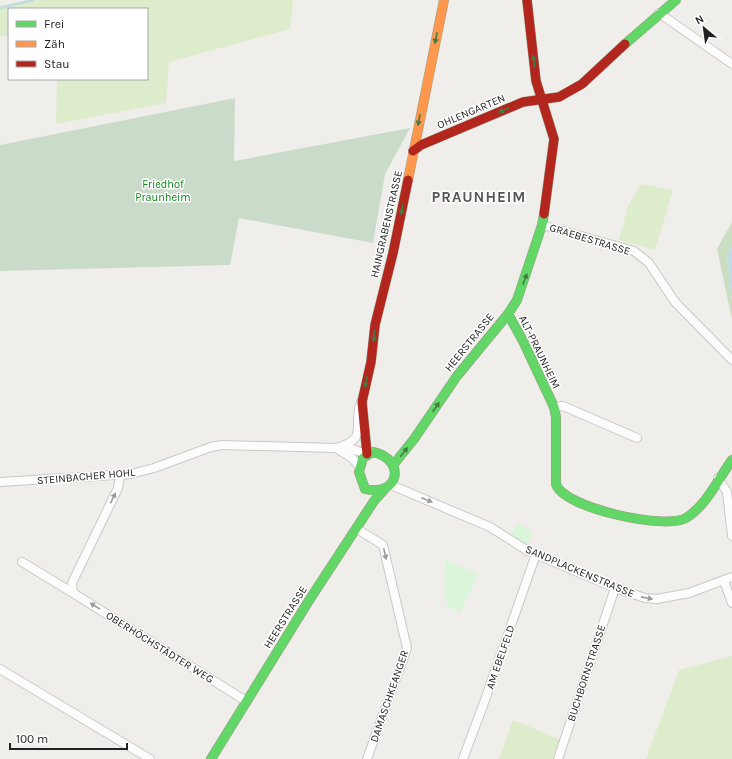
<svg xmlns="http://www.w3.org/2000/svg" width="732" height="759" font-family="Karla,sans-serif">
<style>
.grass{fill:#ddeccb}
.forest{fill:#cbdec1}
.cemetery{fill:#cadbca}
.park{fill:#daf5da}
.water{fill:#bfdbe3}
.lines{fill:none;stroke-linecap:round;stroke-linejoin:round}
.stream{stroke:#bfdbe3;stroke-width:2.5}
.street-casing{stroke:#c9c8c7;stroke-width:10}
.fast-casing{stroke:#999a82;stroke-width:10}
.slow-casing{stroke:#999a82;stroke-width:10}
.jam-casing{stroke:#999a82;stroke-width:10}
.street{stroke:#fdfcfc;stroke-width:8}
.fast{stroke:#63d668;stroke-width:9}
.slow{stroke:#ff974d;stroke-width:9}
.jam{stroke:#b3261e;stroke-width:9}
.oneway{fill:#427c45}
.oneway2{fill:#9a9a9a}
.labels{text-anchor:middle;stroke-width:3;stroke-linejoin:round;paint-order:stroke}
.street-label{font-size:11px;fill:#222;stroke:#fff}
.park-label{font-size:11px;fill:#0c8416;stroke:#fff}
.district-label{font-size:15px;font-weight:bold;letter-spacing:1px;fill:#555;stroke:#fff}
</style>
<rect width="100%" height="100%" fill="#f0eeeb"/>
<!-- grass -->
<path class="grass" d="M27 0H293L290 29 169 62 166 103 56 124 57 79H147V9H9V35L0 37V6Z
M641 184 673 190 655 250 619 240 628 206Z
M732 656V759H646L679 670Z
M513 720 568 743 561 759H499Z"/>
<!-- forest -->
<path class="forest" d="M732 222V245L727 255 732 301V319L717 249Z"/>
<!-- cemetery -->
<path class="cemetery" d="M235 98 234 161 410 128 385 174 373 243 239 218 230 265 0 271V145Z"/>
<!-- park -->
<path class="park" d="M517 523 533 532 526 546 510 537Z
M446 560 478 575 460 613 448 606 445 597Z"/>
<!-- water -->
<path class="water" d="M732 245V301L727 255Z"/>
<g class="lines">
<!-- stream -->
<path class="stream" d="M0 8 33 0"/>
<!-- street casing -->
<g class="street-casing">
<path id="street" d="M659 13 732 64
M542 225 634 251 649 263 675 302 732 360
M554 407 563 406 637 438
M344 446 366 454
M336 448 352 458 359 466
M120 476 118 488 72 583 73 593 246 701
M718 478 727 492 732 536
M0 482 131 474 154 468 211 447 222 445 336 448C370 439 352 426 361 402
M391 485 490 527 528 551 615 588 645 598 657 599 689 593 732 577
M357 529 383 545 407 648 367 759
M22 562 73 593
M724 581 732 603
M0 669 150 759
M463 759 485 700 536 554
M558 759 615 588"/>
</g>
<!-- fast casing -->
<g class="fast-casing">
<path id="fast" d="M625 44 676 0
M508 314 523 341 554 407 556 417V484C563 508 665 530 686 518 707 505 718 479 732 460
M373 452C406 459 400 497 365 489L359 472 363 458Z
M394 464 414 439 457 376 508 314 517 300 542 225 544 214
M211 759 308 602 374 501 384 490"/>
</g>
<!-- slow casing -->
<g class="slow-casing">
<path id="slow" d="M408 180 444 0"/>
</g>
<!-- jam casing -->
<g class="jam-casing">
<path id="jam" d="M527 0 536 81 554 139 544 214
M413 151 421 145 523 102 559 97 582 84 625 44
M367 454 362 402 371 362 375 325 393 253 408 180"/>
</g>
<!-- street -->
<use href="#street" class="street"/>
<!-- fast -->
<use href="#fast" class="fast"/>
<!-- slow -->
<use href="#slow" class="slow"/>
<!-- jam -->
<use href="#jam" class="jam"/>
</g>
<!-- one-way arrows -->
<defs><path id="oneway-solid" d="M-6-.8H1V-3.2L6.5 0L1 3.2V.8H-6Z"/></defs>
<g class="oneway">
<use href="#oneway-solid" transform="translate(436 38) rotate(101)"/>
<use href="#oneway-solid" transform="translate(534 61) rotate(-96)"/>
<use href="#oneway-solid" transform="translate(504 110) rotate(157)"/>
<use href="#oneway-solid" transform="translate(419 120) rotate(101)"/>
<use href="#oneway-solid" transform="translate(402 209) rotate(102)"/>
<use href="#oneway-solid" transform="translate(525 279) rotate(-69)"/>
<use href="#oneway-solid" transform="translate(374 336) rotate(95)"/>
<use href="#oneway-solid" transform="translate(366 382) rotate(102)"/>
<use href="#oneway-solid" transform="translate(436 407) rotate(-55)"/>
<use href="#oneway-solid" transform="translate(404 452) rotate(-51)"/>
</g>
<g class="oneway2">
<use href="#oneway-solid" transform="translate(113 498) rotate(-64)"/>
<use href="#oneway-solid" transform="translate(427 500) rotate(22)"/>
<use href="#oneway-solid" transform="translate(385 554) rotate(77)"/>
<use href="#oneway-solid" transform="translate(647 598) rotate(11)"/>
<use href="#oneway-solid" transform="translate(95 606) rotate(-148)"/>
</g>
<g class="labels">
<!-- street labels -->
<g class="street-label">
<text transform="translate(471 111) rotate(-23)" y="4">OHLENGARTEN</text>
<text transform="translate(386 224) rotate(-77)" y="4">HAINGRABENSTRASSE</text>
<text transform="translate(590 239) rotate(17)" y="4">GRAEBESTRASSE</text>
<text transform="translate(469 342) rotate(-51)" y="4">HEERSTRASSE</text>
<text transform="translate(540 352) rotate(64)" y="4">ALT-PRAUNHEIM</text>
<text transform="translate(86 476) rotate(-5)" y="4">STEINBACHER HOHL</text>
<text transform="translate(580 571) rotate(23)" y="4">SANDPLACKENSTRASSE</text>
<text transform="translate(285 617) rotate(-58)" y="4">HEERSTRASSE</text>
<text transform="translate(160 647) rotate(32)" y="4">OBERHÖCHSTÄDTER WEG</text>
<text transform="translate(500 657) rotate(-71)" y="4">AM EBELFELD</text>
<text transform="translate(586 673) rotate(-72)" y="4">BUCHBORNSTRASSE</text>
<text transform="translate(389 696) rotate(-71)" y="4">DAMASCHKEANGER</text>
</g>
<!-- park labels -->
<g class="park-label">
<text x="163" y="188">Friedhof<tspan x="163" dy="13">Praunheim</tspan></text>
</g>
<!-- district labels -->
<g class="district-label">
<text x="479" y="202">PRAUNHEIM</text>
</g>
</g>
<!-- legend -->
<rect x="8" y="8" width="140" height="72" fill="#ffffff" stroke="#a7a7a7"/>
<rect x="16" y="21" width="20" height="6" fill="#63d668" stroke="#a7a7a7"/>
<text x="44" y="28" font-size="12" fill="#222222">Frei</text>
<rect x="16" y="41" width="20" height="6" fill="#ff974d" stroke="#a7a7a7"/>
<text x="44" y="48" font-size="12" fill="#222222">Zäh</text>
<rect x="16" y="61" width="20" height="6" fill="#b3261e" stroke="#a7a7a7"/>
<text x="44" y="68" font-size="12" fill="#222222">Stau</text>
<!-- north arrow -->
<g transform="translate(704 28) rotate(331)" stroke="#ffffff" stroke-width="3" paint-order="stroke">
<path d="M0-3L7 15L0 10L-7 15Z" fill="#222222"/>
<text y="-6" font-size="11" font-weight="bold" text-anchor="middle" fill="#222222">N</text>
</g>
<!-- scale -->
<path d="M10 743v6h117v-6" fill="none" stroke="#222222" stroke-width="2"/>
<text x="16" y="743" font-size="12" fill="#222222" stroke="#ffffff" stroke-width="3" paint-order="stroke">100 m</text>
</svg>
